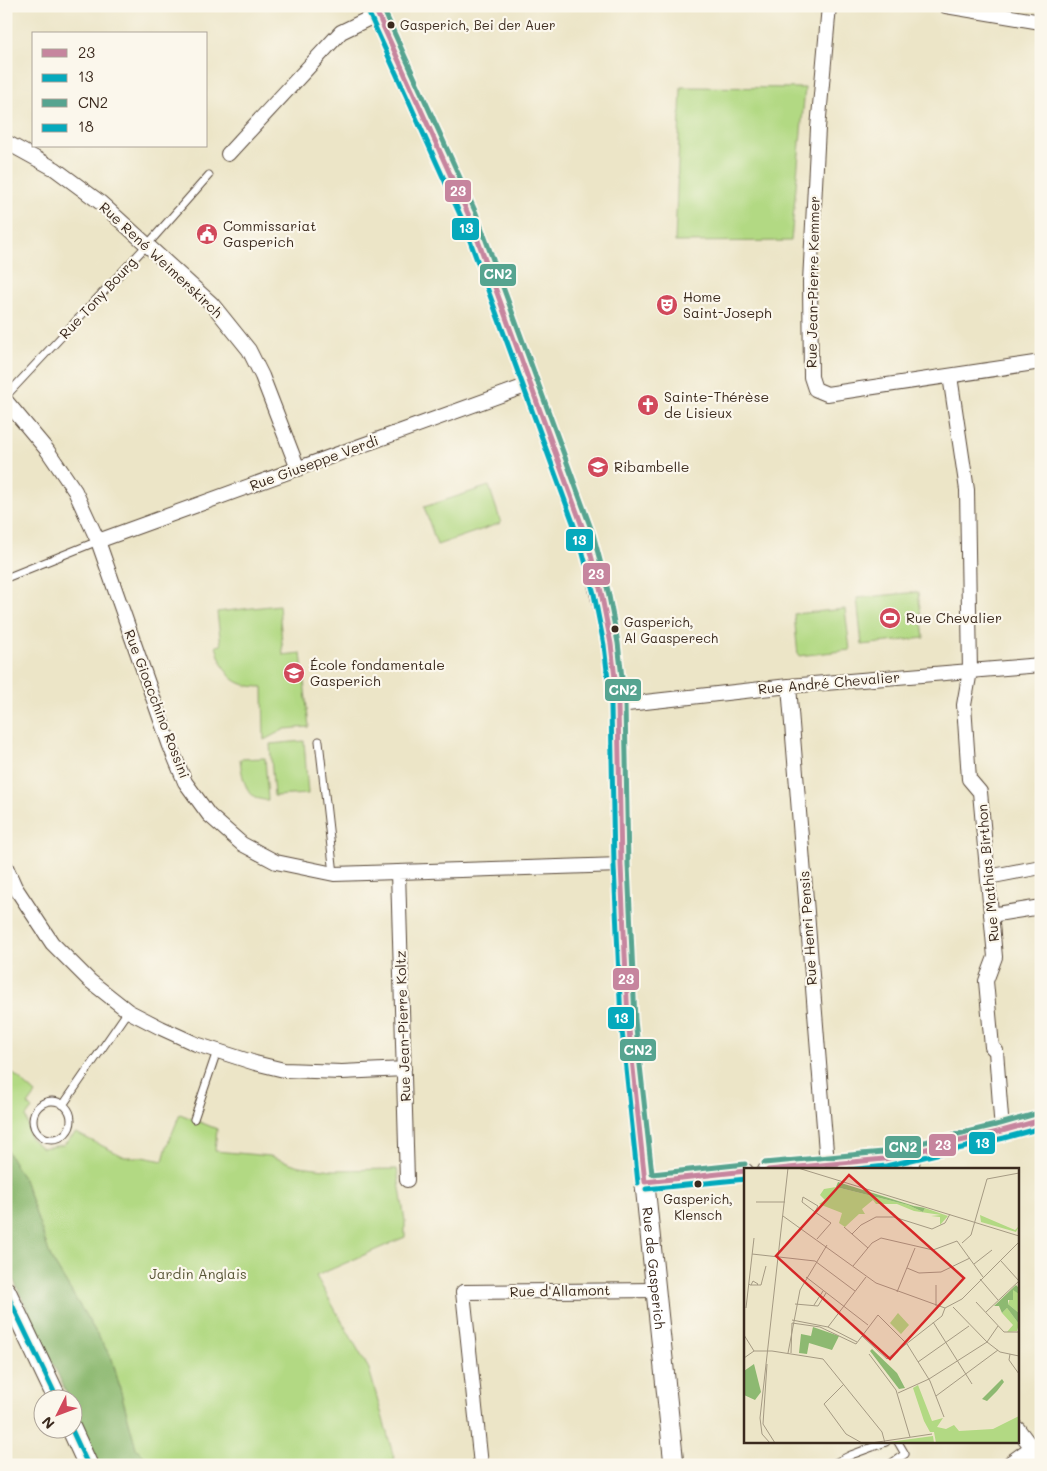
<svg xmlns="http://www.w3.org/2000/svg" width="1047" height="1471" font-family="Mali,sans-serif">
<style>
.green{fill:#b2d983;stroke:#768250}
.forest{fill:#8db971;stroke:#647248}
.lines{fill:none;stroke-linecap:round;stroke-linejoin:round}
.lane-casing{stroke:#564637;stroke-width:9}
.street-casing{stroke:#564637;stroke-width:16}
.secondary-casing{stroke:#564637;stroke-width:21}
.primary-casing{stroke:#564637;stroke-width:23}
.lane{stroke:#fff;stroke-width:7}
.street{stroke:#fff;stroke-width:14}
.secondary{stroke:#fff;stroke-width:19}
.primary{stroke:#fff;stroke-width:21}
.bus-1-casing{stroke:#fbf7ec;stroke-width:9}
.bus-2-casing{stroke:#fbf7ec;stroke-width:9}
.bus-3-casing{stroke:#fbf7ec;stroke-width:9}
.bus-4-casing{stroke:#fbf7ec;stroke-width:9}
.bus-1{stroke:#c6859e;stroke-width:5}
.bus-2{stroke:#06a9bc;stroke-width:5}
.bus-3{stroke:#56a490;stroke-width:5}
.bus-4{stroke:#06a9bc;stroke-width:5}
.bus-dot{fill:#3b2a1e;stroke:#fbf7ec;stroke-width:2}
.labels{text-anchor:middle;stroke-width:4.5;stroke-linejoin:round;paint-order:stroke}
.bus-label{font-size:13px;fill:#3b2a1e;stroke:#fbf7ec;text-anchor:start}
.poi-label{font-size:14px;fill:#3b2a1e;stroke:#fbf7ec;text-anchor:start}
.street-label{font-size:14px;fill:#3b2a1e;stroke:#fbf7ec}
.park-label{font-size:14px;fill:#595637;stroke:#fbf7ec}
.inset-road{fill:none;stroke:#a59a83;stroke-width:1}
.view{fill:#d62828;fill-opacity:0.15;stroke:#d62828;stroke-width:2.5}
.inset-edge{fill:none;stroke:#3b2a1e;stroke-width:2.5}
.line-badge{stroke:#fbf7ec;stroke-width:2}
.badge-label{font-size:14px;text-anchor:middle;font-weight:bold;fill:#fff}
</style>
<rect width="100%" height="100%" fill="#fbf7ec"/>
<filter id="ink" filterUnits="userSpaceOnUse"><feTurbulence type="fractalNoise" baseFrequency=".02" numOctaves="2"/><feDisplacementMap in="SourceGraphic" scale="10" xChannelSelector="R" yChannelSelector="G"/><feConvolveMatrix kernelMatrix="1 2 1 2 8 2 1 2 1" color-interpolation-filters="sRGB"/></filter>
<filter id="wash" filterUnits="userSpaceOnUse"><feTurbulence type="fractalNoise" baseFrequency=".0096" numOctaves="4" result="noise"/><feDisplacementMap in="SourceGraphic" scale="20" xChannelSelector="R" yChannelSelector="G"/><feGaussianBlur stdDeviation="1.12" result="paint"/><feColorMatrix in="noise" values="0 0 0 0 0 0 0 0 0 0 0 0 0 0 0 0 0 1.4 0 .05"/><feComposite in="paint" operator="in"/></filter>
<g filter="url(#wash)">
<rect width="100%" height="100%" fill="#ece5c7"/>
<!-- green -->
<path class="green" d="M681 87 805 88 791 241 675 242Z
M489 486 501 523 437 545 424 507Z
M918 592 924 638 862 645 857 598Z
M279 605 283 655 301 653 309 727 285 729 264 740 263 687C232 687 224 674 216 646L221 645 217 612Z
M845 609 850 650 798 656 794 614Z
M304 741 308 794 274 796 270 744Z
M265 758 268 800C245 801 242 776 240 759Z
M6 1067 36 1094 28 1105 32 1109 26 1117 30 1138 42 1148 63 1145 76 1133 125 1157H142L163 1161 167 1146 180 1114 217 1129 215 1151 270 1156 299 1166 333 1170 397 1169 405 1221V1237L316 1276 369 1369 396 1465H153L136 1448 112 1359 51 1258 25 1182 6 1149Z"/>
<!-- forest -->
<path class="forest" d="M6 1149 25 1182 51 1258 112 1359 136 1448 153 1465H100L73 1406 72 1398H69L6 1264Z"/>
</g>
<g filter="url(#ink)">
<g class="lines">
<!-- lane casing -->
<g class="lane-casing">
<path id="lane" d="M6 396 148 244 209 175
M6 578 98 541
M319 741 334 874
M33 1120a19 19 0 1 1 38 0a19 19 0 1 1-38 0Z
M63 1105 128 1011
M194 1119 217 1051
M914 1170 919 1151
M831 1465 851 1455 886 1442
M889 1465 905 1454 898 1442"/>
</g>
<!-- street casing -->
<g class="street-casing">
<path id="street" d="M829 6 818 128 810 282 811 377 815 389 827 394 1041 362
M946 6 1041 22
M6 142 55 169 101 203 212 304 249 350 262 376 298 469
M228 154 341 32 378 14
M950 376 967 490 970 671 964 705 969 779 980 792 995 957 986 981 992 1047 996 1051 1002 1131
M6 401 47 450 75 491 98 541 170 746 185 782 209 815 242 844 276 862 334 874 621 865
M98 541 531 384
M789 686 827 1164 831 1170
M618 705 789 686 1041 665
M6 867 15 887 52 943 90 981 128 1011 161 1028 196 1044 255 1063 284 1070 342 1072 404 1069
M398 872 407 1180
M988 877 1041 867
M991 915 1041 907
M765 1170 884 1159 1002 1131 1041 1120
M645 1182 746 1171
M1018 1429 1041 1460
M481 1465 463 1292 656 1290"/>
</g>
<!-- secondary casing -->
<g class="secondary-casing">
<g id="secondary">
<path id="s1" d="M374 6 469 216 586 537 604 611 611 644 618 705 621 865 628 1021 674 1465"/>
<path d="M6 1291 57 1398"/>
<path d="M71 1428 88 1465"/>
</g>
</g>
<!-- primary casing -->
<g class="primary-casing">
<path id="primary" d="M1013 1465 1041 1445"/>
</g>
<!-- lane -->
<use href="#lane" class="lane"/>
<!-- street -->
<use href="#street" class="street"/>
<!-- secondary -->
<use href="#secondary" class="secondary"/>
<!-- primary -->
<use href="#primary" class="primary"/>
<!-- bus-1 casing -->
<g class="bus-1-casing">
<path id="bus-1" d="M374 6 469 216 586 537 601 592 611 644 618 705 621 865 628 1021 645 1182
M768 1170 884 1159 1002 1131 1041 1120
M645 1182 746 1171"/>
</g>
<!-- bus-2 casing -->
<g class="bus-2-casing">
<path id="bus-2" d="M367 9 462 219 579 539 594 594 604 645 611 705 614 865 621 1021 638 1183
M849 1170 886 1166 1004 1138 1041 1128
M646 1189 746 1179"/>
</g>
<!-- bus-3 casing -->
<g class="bus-3-casing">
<path id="bus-3" d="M382 6 476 213 593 534 608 591 618 643 625 704 628 865 635 1020 652 1174 745 1164
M764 1163 883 1152 1000 1124 1039 1113"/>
</g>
<!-- bus-4 casing -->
<g class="bus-4-casing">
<path id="bus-4" d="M6 1292 57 1398
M71 1428 88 1465"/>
</g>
<!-- bus-1 -->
<use href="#bus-1" class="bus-1"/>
<!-- bus-2 -->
<use href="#bus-2" class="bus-2"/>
<!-- bus-3 -->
<use href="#bus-3" class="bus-3"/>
<!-- bus-4 -->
<use href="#bus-4" class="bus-4"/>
</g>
</g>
<!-- icons -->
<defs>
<g id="civic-disc" transform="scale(1.125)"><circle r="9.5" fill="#d1495b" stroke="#fbf7ec"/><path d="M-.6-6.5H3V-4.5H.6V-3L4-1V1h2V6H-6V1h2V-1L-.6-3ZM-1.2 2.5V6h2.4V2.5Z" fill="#fff"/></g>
<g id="theatre-disc" transform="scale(1.125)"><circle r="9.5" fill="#d1495b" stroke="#fbf7ec"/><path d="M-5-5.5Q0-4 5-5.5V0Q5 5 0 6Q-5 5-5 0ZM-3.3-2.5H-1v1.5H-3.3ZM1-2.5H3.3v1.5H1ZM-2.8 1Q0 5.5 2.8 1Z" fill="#fff"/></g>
<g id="church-disc" transform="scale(1.125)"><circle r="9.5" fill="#d1495b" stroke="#fbf7ec"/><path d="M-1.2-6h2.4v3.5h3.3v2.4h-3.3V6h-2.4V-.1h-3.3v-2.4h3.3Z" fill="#fff"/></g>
<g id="school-disc" transform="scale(1.125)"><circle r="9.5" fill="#d1495b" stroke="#fbf7ec"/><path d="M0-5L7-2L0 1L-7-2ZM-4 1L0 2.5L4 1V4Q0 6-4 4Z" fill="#fff"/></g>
<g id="stadium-disc" transform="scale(1.125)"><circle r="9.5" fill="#d1495b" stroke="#fbf7ec"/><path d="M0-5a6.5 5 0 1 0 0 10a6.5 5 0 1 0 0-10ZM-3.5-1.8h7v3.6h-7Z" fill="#fff"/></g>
</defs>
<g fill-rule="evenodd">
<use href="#civic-disc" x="207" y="234"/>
<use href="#theatre-disc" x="667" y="305"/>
<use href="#church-disc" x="648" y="405"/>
<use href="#school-disc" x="598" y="467"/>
<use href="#stadium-disc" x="890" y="618"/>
<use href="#school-disc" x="294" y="673"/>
</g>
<!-- markers -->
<g class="bus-dot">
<circle cx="391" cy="25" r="4.5"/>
<circle cx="615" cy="629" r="4.5"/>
<circle cx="698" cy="1184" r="4.5"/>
</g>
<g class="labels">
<!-- bus labels -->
<g class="bus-label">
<text x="400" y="30">Gasperich, Bei der Auer</text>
<text x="624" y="627">Gasperich,<tspan x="624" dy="16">Al Gaasperech</tspan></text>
<text x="698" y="1204" text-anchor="middle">Gasperich,<tspan x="698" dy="16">Klensch</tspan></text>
</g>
<!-- poi labels -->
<g class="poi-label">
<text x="223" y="231">Commissariat<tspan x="223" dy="16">Gasperich</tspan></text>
<text x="683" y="302">Home<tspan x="683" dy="16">Saint-Joseph</tspan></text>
<text x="664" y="402">Sainte-Thérèse<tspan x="664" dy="16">de Lisieux</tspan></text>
<text x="614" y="472">Ribambelle</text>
<text x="906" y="623">Rue Chevalier</text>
<text x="310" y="670">École fondamentale<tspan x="310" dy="16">Gasperich</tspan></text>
</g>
<!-- street labels -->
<g class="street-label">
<text transform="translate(161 260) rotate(43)" y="5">Rue René Weimerskirch</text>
<text transform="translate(813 282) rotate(-89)" y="5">Rue Jean-Pierre Kemmer</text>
<text transform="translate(98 298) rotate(-47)" y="5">Rue Tony Bourg</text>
<text transform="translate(314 463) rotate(-20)" y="5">Rue Giuseppe Verdi</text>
<text transform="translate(829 683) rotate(-5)" y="5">Rue André Chevalier</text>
<text transform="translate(157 704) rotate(69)" y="5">Rue Gioacchino Rossini</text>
<text transform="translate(988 873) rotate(-95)" y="5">Rue Mathias Birthon</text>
<text transform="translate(808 928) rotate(-94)" y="5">Rue Henri Pensis</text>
<text transform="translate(403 1026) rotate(-92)" y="5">Rue Jean-Pierre Koltz</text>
<text dy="5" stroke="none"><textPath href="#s1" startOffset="1308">Rue de Gasperich</textPath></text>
<text transform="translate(560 1291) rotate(-1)" y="5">Rue d'Allamont</text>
</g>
<!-- park labels -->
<g class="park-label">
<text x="198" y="1279">Jardin Anglais</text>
</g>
</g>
<!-- overview -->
<g transform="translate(744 1168)">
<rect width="275" height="275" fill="#ece5c7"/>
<path d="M92 19 164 37 179 44 181 40 204 48 196 57V49L187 48 197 47 170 43 153 36H132L129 32 118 41 121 46H115L101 59 95 55 98 45 75 36 81 32 76 27 80 21ZM236 47 271 62 275 58 272 64 237 54ZM269 122H274L275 145 264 136ZM263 140 275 156 273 163 263 164 269 157 258 145ZM154 145 165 157 157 166 146 155ZM174 217 188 253 199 250 193 259 202 261 210 257 215 263 249 261 275 248V275H192L190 264H186L180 253 169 220ZM189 268 190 275H144L145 274Z" fill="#b2d983"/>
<path d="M94 14 170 38 181 40 179 44 164 37 92 19ZM272 117 275 120V126L269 122V132H264V136L275 145V156L263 140 258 145 255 138H250ZM69 159 95 168 88 182 65 175 63 186 55 185 57 166 67 168ZM128 181 153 205 161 220 155 221 126 183ZM10 196 17 224 11 232 0 227V203ZM258 211 260 214 253 223 243 233 238 231Z" fill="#8db971"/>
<path class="inset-road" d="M54 0 275 68M12 34H41M71 44 74 38 59 29 58 34 71 44 87 55 73 71M39 48 132 115 201 140M100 59 124 80M108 66 117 57 132 49H150L188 61 201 55 206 46M218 75 227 67 243 11 275 5M8 86 71 93 111 123M257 93 275 113M230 96 248 82M109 98 128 75 137 70 189 82 213 73 239 109M163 100 175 105 197 104 226 90M62 109 124 157M236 111 254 132M5 116 6 117H13L14 116 9 113 7 117M13 117H17L22 98M192 117V138M153 124 171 80M232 134 260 164H275M51 136 74 138 82 125M70 137 79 123M209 139 243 174 256 184 275 188M2 140 10 70M201 140 218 131 275 74M242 144 275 113M48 152 84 159 113 174M189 154 228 216M48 155 76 159 112 176 134 147 163 176 186 213 200 249M84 159 122 109M0 167 10 183M118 168 143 191 198 148 201 140M44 185 56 122 83 77M47 185 48 155M125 186 152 222 166 269M266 186 265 192 275 206M0 190 10 183H28L79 191 138 264 141 275M174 194 225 158M23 196 19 256 31 275M100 216 80 236 102 266 118 275M154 225 185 211 243 174 254 158M192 228 254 182M26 275 18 266 16 250 44 0M127 275 188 266"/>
<path class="view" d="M105 7 220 110 146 191 32 88Z"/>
<rect width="275" height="275" class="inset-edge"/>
</g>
<g class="line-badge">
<rect x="444" y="179" width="28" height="24" rx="5" fill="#c6859e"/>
<rect x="451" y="217" width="29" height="24" rx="5" fill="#06a9bc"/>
<rect x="479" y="263" width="38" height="24" rx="5" fill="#56a490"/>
<rect x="565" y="528" width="29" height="24" rx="5" fill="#06a9bc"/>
<rect x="582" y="562" width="29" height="24" rx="5" fill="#c6859e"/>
<rect x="604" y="678" width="38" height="24" rx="5" fill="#56a490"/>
<rect x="612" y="967" width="28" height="24" rx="5" fill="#c6859e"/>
<rect x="607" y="1006" width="28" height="24" rx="5" fill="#06a9bc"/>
<rect x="619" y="1038" width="38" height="24" rx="5" fill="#56a490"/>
<rect x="968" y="1131" width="28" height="24" rx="5" fill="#06a9bc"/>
<rect x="928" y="1133" width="29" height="24" rx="5" fill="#c6859e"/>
<rect x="884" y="1135" width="38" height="24" rx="5" fill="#56a490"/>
</g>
<g class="badge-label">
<text x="458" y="196">23</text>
<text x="466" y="233">13</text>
<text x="498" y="279">CN2</text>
<text x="579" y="545">13</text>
<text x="596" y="579">23</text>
<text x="623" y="695">CN2</text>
<text x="626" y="984">23</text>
<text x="621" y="1023">13</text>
<text x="638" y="1055">CN2</text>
<text x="982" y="1148">13</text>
<text x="943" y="1150">23</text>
<text x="903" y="1152">CN2</text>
</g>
<!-- margin -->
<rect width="1047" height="1471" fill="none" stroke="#fbf7ec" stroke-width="25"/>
<!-- legend -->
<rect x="32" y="32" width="175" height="115" fill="#fbf7ec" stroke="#aea59a"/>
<rect x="42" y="49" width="25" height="8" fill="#c6859e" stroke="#aea59a"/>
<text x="78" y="58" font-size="15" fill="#3b2a1e">23</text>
<rect x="42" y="74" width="25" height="8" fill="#06a9bc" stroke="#aea59a"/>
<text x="78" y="82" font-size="15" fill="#3b2a1e">13</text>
<rect x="42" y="99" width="25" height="8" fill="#56a490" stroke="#aea59a"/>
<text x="78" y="108" font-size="15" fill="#3b2a1e">CN2</text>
<rect x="42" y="124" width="25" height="8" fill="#06a9bc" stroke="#aea59a"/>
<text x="78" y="132" font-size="15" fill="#3b2a1e">18</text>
<!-- north arrow -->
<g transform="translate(58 1414) rotate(228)"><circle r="24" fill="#fbf7ec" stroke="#aea59a"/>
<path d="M0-4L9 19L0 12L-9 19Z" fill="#d1495b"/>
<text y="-8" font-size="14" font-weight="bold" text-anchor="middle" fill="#3b2a1e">N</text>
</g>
</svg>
